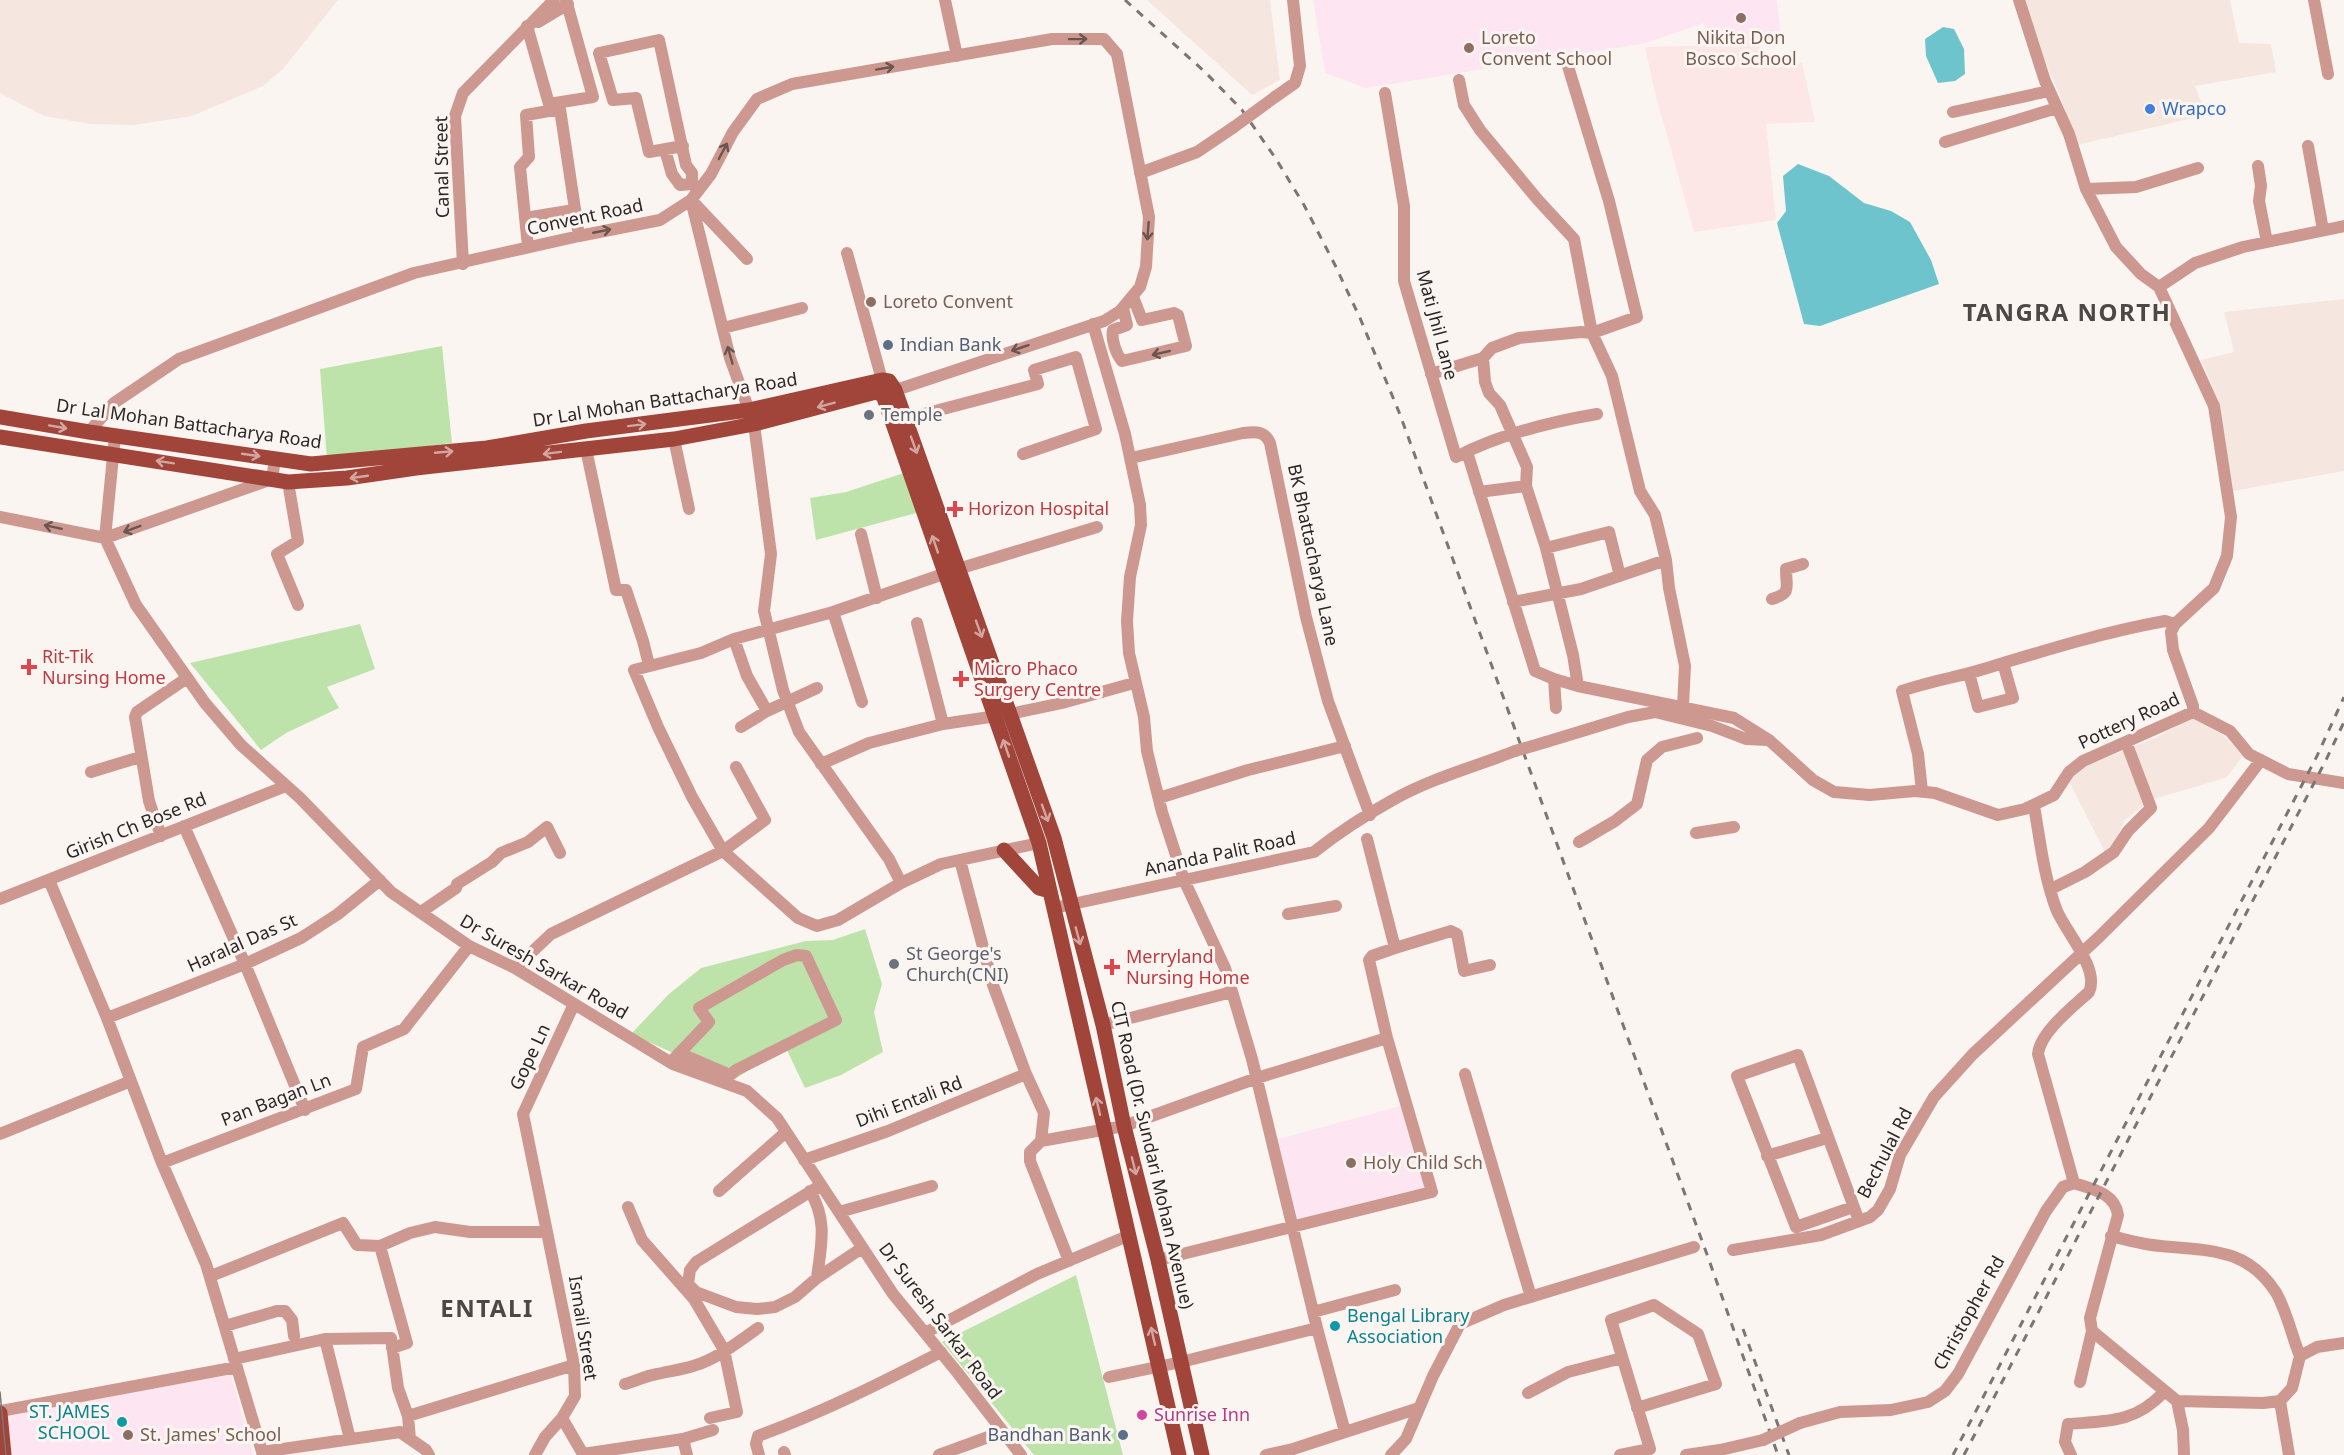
<svg xmlns="http://www.w3.org/2000/svg" width="2344" height="1455" font-family="'Noto Sans',sans-serif">
<style>
.commercial{fill:#fde7e6}
.built{fill:#f5e7df}
.education{fill:#fde5f1}
.green{fill:#bde3ab}
.water{fill:#6dc4cd}
.lines{fill:none;stroke-linecap:round;stroke-linejoin:round}
.minor{stroke:#cd9890;stroke-width:12}
.major{stroke:#a1453b;stroke-width:15}
.tram{stroke:#7a7674;stroke-width:1.5}
.rail{stroke:#7a7674;stroke-width:3;stroke-dasharray:8 8;stroke-linecap:butt}
.minor-bridge{stroke:#cd9890;stroke-width:12}
.oneway{stroke:#6b5550}
.oneway2{stroke:#d2a6a0}
.education-dot{fill:#8d6e63;stroke:#fbf5f2;stroke-width:2}
.shop-dot{fill:#3f7fe0;stroke:#fbf5f2;stroke-width:2}
.service-dot{fill:#5c6f8a;stroke:#fbf5f2;stroke-width:2}
.worship-dot{fill:#6b7280;stroke:#fbf5f2;stroke-width:2}
.health-dot{fill:#e0444e;stroke:#fbf5f2;stroke-width:2}
.culture-dot{fill:#0f9aa8;stroke:#fbf5f2;stroke-width:2}
.hotel-dot{fill:#d1479c;stroke:#fbf5f2;stroke-width:2}
.labels{text-anchor:middle;stroke-width:6;stroke-linejoin:round;paint-order:stroke}
.education-label{font-size:18px;fill:#785e54;stroke:#fbf5f2;text-anchor:start}
.shop-label{font-size:18px;fill:#366cbe;stroke:#fbf5f2;text-anchor:start}
.street-label{font-size:18px;fill:#2a2826;stroke:#fbf5f2}
.service-label{font-size:18px;fill:#4e5e75;stroke:#fbf5f2;text-anchor:start}
.worship-label{font-size:18px;fill:#5b616d;stroke:#fbf5f2;text-anchor:start}
.health-label{font-size:18px;fill:#be3a42;stroke:#fbf5f2;text-anchor:start}
.culture-label{font-size:18px;fill:#0d838f;stroke:#fbf5f2;text-anchor:start}
.hotel-label{font-size:18px;fill:#b23c85;stroke:#fbf5f2;text-anchor:start}
.district-label{font-size:24px;font-weight:bold;letter-spacing:1.5px;fill:#4d4845;stroke:#fbf5f2}
</style>
<rect width="100%" height="100%" fill="#fbf5f2"/>
<!-- commercial -->
<path class="commercial" d="M1758 38 1764 67 1802 63 1815 122 1766 124 1776 220 1694 232 1655 93 1645 47 1716 45Z"/>
<!-- built -->
<path class="built" d="M0 0H338L283 69 263 86 192 116 134 125 91 124 44 116 0 93Z
M1147 0H1270L1280 80 1252 95Z
M2025 0H2230L2239 43 2271 44 2276 72 2195 86 2206 115 2077 145 2059 93 2040 51Z
M2344 299V471L2233 491 2219 401 2201 360 2234 352 2224 312Z
M2192 718 2223 735 2243 756 2226 778 2150 800 2124 821 2112 850 2106 854 2068 779 2074 771 2157 737Z"/>
<!-- education -->
<path class="education" d="M1313 0H1777L1781 36 1707 42 1704 23 1646 43 1366 88 1325 73Z
M1401 1106 1426 1188 1296 1219 1278 1139Z
M231 1375 253 1455H11L6 1414Z"/>
<!-- green -->
<path class="green" d="M442 346 452 443 327 459 320 369Z
M904 473 920 512 816 540 810 498 846 492Z
M360 624 375 669 327 687 339 708 286 733 261 750 190 663Z
M865 929 882 984 874 1012 883 1052 841 1075 805 1088 786 1048 733 1080 631 1034 669 994 701 968 806 941 833 940Z
M1076 1275 1123 1455H1034L942 1342Z"/>
<!-- water -->
<path class="water" d="M1943 27 1954 29 1964 49 1965 74 1955 81 1938 83 1926 56 1925 39Z
M1798 164 1829 176 1864 203 1891 211 1910 222 1931 260 1939 284 1820 326 1804 324 1777 223 1786 211 1783 176Z"/>
<g class="lines">
<!-- minor -->
<path class="minor" d="M945 0 957 56
M2314 0 2328 74
M538 22 568 4
M527 26 549 104 593 97 566 0
M1459 80 1464 105 1480 130 1538 200 1574 239 1592 333 1612 376 1640 491 1655 515 1666 560 1669 588 1685 666 1683 706
M1385 93 1404 206V281L1456 457C1498 435 1550 422 1597 414
M1275 97 1295 83 1300 66 1293 0
M1953 112 2049 91
M1945 142 2057 108
M683 146 649 152 636 98 613 100 599 53 659 40 686 165 692 173V184
M2308 146 2323 230
M665 150 672 174 680 185 692 184 698 190
M2258 166 2261 186 2259 201 2267 242
M1140 173 1197 152 1234 127
M2086 189 2136 187 2198 168
M691 200 730 358 754 424 771 554 764 611 783 690 799 732 889 859 901 883
M692 201 747 259
M525 218 574 210
M528 247 520 167 529 157 526 115 560 109 579 236
M847 253 882 380
M463 264 455 116 463 93 554 0
M2159 287 2195 263 2243 247 2344 226
M1123 308 1127 325 1113 330C1111 339 1116 354 1122 361L1186 346 1178 315 1174 313 1142 320 1133 297
M1093 324 1125 434 1140 505 1141 525 1130 577 1127 621 1129 653 1144 717 1147 751 1162 812 1184 880 1225 968 1252 1059 1317 1328 1345 1432
M723 328 802 308
M1483 358 1485 382 1489 393 1500 405 1527 467 1526 486 1546 548 1573 655 1578 686
M1431 374 1483 358 1492 348 1519 338 1581 332 1592 333 1637 317 1609 201 1567 63
M905 419 1038 384 1034 370 1076 357 1096 429 1023 454
M89 432 114 403 179 359 414 273 579 236 660 220 691 200 698 191 711 174 733 132 757 99 792 84 1052 39H1104L1117 54 1149 217 1146 267 1140 287 1120 311 1104 321 887 393
M115 436 105 538 136 605 205 703 241 745 300 798 391 892 469 946 515 968 673 1064 747 1091 777 1118 893 1294 957 1372 1021 1455
M674 439 689 509
M586 449 616 590H626L643 641 649 665
M1467 452 1535 671 1554 679 1556 708
M1131 458 1243 433C1255 432 1264 430 1270 443L1306 617 1328 701 1370 815
M288 482 298 541 277 554 298 605
M1479 492 1526 486
M0 517 105 538 272 479 275 459
M861 534 877 598
M1546 548 1609 532 1620 576
M1772 599C1792 593 1786 588 1786 569L1803 564
M1513 602 1581 589 1666 560
M833 612 862 702
M917 623 943 724
M734 639 747 676 767 711
M1969 673 1978 707 2013 698 2003 663
M1554 679 1578 686 1734 718 1769 740 1813 780 1834 792 1870 795 1915 791 1935 793 1998 815 2025 809 2054 795 2069 772 2083 761 2193 712V706L2173 650 2171 632 2175 624 2214 588 2227 556 2231 517 2214 406 2159 287 2141 274 2116 247 2086 189 2069 134 2045 81 2019 0
M2193 712 2230 731 2249 754 2288 774 2344 783
M741 727 767 711 817 688
M1546 742 1628 717 1655 712 1712 726 1746 739 1767 740
M821 764 869 743 943 724 1010 714 1062 703 1134 683
M91 772 140 757
M1922 791 1918 754 1902 691C1930 681 1959 677 1987 668 2046 650 2104 632 2165 621L2175 624
M1159 798 1248 770 1345 746
M2034 806C2040 840 2044 878 2057 911 2066 932 2100 969 2089 992 2074 1006 2040 1032 2038 1054L2074 1183
M184 826 245 964 305 1110
M1696 833 1734 827
M161 836 149 801 135 717 137 712 187 678
M1367 839 1395 948 1372 956 1369 960 1387 1038
M1579 842 1615 821 1637 804 1647 760 1662 747 1697 738
M1039 843 941 864 901 883 838 920 817 926 798 918 723 851 692 797 658 727 634 670 701 653 734 639 833 612 958 569 1097 527
M960 860 993 985 1026 1074 1044 1113 1041 1141 1124 1126 1257 1078 1387 1038 1432 1192 1158 1260
M49 880 107 1018 162 1163 206 1264 263 1455
M2051 889 2085 872 2114 852 2128 831 2151 808 2126 742
M0 899 286 786
M1054 908 1314 852C1338 833 1364 816 1391 801 1429 779 1474 767 1515 751
M421 912 456 888 457 884 492 862 501 853 528 842 547 827 560 853
M1288 914 1336 906
M1395 948 1451 931 1457 934 1464 971 1490 965
M515 968 551 934 723 851 765 820 736 767
M107 1018 245 964 301 938 338 914 380 880
M1103 1025 1232 992
M679 1053 730 1075
M671 1062 709 1022 699 1008 783 960 797 955 806 956 836 1020 736 1070 722 1082
M1465 1074 1531 1297
M0 1134 131 1081
M1041 1141 1030 1152V1161L1069 1261
M1767 1156 1827 1138
M804 1160 888 1131 1026 1074
M162 1163 356 1089 363 1047 404 1029 469 946
M2074 1183C2092 1189 2115 1193 2118 1215L2090 1318 2092 1331 2177 1401 2263 1403 2280 1401 2292 1388 2300 1356 2317 1347 2344 1343
M821 1185 696 1262 690 1270 688 1284 696 1292 736 1307 757 1309 775 1307 795 1297 817 1278 862 1248
M719 1191 786 1132
M810 1191C828 1221 821 1245 817 1278
M628 1207 642 1240 694 1299 724 1350 737 1412 710 1418
M1853 1207 1796 1227 1737 1076 1798 1055 1859 1221
M839 1212 932 1186
M2111 1236C2127 1240 2144 1245 2161 1246 2207 1251 2246 1247 2275 1291 2286 1308 2292 1337 2300 1356
M380 1246 407 1343 392 1348
M1733 1250 1821 1235 1870 1217 1878 1210 1890 1189 1900 1155 1934 1097 1973 1054 2099 937 2209 828 2261 760
M211 1276 343 1223 357 1245 380 1246 410 1233 435 1227 470 1232H547
M1313 1312 1395 1290
M225 1326 277 1311H285L292 1320 294 1336
M925 1333 1037 1274 1130 1235
M325 1339 350 1439
M234 1359 325 1339 391 1338 398 1388 408 1416 410 1439
M1109 1377 1181 1362 1317 1328
M2080 1382 2092 1331
M625 1384C635 1381 646 1376 657 1374 669 1371 681 1370 693 1366 715 1360 740 1341 758 1328
M1528 1393 1568 1372 1622 1358
M2177 1401 2183 1430 2184 1455
M2280 1401 2289 1455
M0 1411 237 1367
M408 1416 574 1365
M562 1418 583 1454 683 1439 713 1430
M1800 1423 1840 1412 1891 1410 1928 1402 1945 1391 1958 1374 2046 1211 2063 1187 2074 1183
M683 1439 687 1455
M262 1452 400 1432 426 1450 429 1455
M784 1452 785 1455
M535 1455 545 1437 562 1418 575 1396 574 1365 523 1114 574 1004
M759 1455 756 1444 758 1436C823 1412 879 1384 941 1352
M939 1455 1002 1432
M1266 1455 1293 1449 1419 1408
M1391 1455 1406 1439 1433 1376 1460 1324 1504 1305 1694 1247
M1620 1455 1650 1449 1611 1320 1654 1305 1698 1334 1716 1384 1637 1408
M1686 1455 1720 1450 1763 1440
M2071 1455 2065 1442 2068 1424C2108 1421 2135 1423 2164 1392"/>
<!-- major -->
<path class="major" d="M0 417 89 432 311 464 487 448 586 431 749 410 882 380 889 381 895 390 1054 838 1103 1025 1124 1126 1158 1260 1202 1455
M0 437 288 482 347 478 416 468 674 439 754 424 876 392 883 395 1039 843 1179 1455
M1004 850 1039 888 1050 891
M0 1413 4 1455"/>
<!-- tram -->
<path class="tram" d="M0 1392 6 1455"/>
<!-- rail -->
<path class="rail" d="M1125 0 1205 72 1242 110 1276 159 1304 205 1335 265 1360 318 1399 412 1709 1260 1778 1455
M1743 1329 1789 1455
M1953 1455 2317 756 2344 697
M1964 1455 2326 760 2344 722"/>
<!-- minor-bridge -->
<path class="minor-bridge" d="M1234 127 1275 97
M1515 751 1546 742
M1763 1440 1800 1423"/>
</g>
<!-- one-way arrows -->
<defs><path id="oneway-shaft" d="M-6 0H5M1.5-3L5.5 0L1.5 3" fill="none" stroke-width="1.6" stroke-linecap="round" stroke-linejoin="round" transform="scale(1.5)"/></defs>
<g class="oneway">
<use href="#oneway-shaft" transform="translate(1078 39) rotate(-1)"/>
<use href="#oneway-shaft" transform="translate(885 68) rotate(-10)"/>
<use href="#oneway-shaft" transform="translate(723 151) rotate(-62)"/>
<use href="#oneway-shaft" transform="translate(602 231) rotate(-11)"/>
<use href="#oneway-shaft" transform="translate(1148 231) rotate(94)"/>
<use href="#oneway-shaft" transform="translate(1020 348) rotate(161)"/>
<use href="#oneway-shaft" transform="translate(1161 353) rotate(167)"/>
<use href="#oneway-shaft" transform="translate(730 355) rotate(-106)"/>
<use href="#oneway-shaft" transform="translate(53 527) rotate(-168)"/>
<use href="#oneway-shaft" transform="translate(132 529) rotate(160)"/>
</g>
<g class="oneway2">
<use href="#oneway-shaft" transform="translate(826 405) rotate(165)"/>
<use href="#oneway-shaft" transform="translate(637 425) rotate(-7)"/>
<use href="#oneway-shaft" transform="translate(58 427) rotate(10)"/>
<use href="#oneway-shaft" transform="translate(914 445) rotate(70)"/>
<use href="#oneway-shaft" transform="translate(444 452) rotate(-5)"/>
<use href="#oneway-shaft" transform="translate(552 453) rotate(173)"/>
<use href="#oneway-shaft" transform="translate(251 455) rotate(8)"/>
<use href="#oneway-shaft" transform="translate(165 462) rotate(-171)"/>
<use href="#oneway-shaft" transform="translate(359 477) rotate(172)"/>
<use href="#oneway-shaft" transform="translate(935 544) rotate(-109)"/>
<use href="#oneway-shaft" transform="translate(979 629) rotate(70)"/>
<use href="#oneway-shaft" transform="translate(1006 748) rotate(-109)"/>
<use href="#oneway-shaft" transform="translate(1045 813) rotate(70)"/>
<use href="#oneway-shaft" transform="translate(1078 936) rotate(75)"/>
<use href="#oneway-shaft" transform="translate(1098 1106) rotate(-103)"/>
<use href="#oneway-shaft" transform="translate(1134 1166) rotate(76)"/>
<use href="#oneway-shaft" transform="translate(1153 1336) rotate(-103)"/>
</g>
<!-- markers -->
<g class="education-dot">
<circle cx="1741" cy="18" r="6"/>
<circle cx="1469" cy="48" r="6"/>
<circle cx="871" cy="302" r="6"/>
<circle cx="1351" cy="1163" r="6"/>
<circle cx="128" cy="1435" r="6"/>
</g>
<circle class="shop-dot" cx="2150" cy="109" r="6"/>
<g class="service-dot">
<circle cx="888" cy="345" r="6"/>
<circle cx="1123" cy="1435" r="6"/>
</g>
<g class="worship-dot">
<circle cx="869" cy="415" r="6"/>
<circle cx="894" cy="964" r="6"/>
</g>
<g class="health-dot">
<path d="M952 500h6v6h6v6h-6v6h-6v-6h-6v-6h6z"/>
<path d="M26 658h6v6h6v6h-6v6h-6v-6h-6v-6h6z"/>
<path d="M958 670h6v6h6v6h-6v6h-6v-6h-6v-6h6z"/>
<path d="M1109 958h6v6h6v6h-6v6h-6v-6h-6v-6h6z"/>
</g>
<g class="culture-dot">
<circle cx="1335" cy="1326" r="6"/>
<circle cx="122" cy="1422" r="6"/>
</g>
<circle class="hotel-dot" cx="1142" cy="1415" r="6"/>
<g class="labels">
<!-- education labels -->
<g class="education-label">
<text x="1481" y="44">Loreto<tspan x="1481" dy="21">Convent School</tspan></text>
<text x="1741" y="44" text-anchor="middle">Nikita Don<tspan x="1741" dy="21">Bosco School</tspan></text>
<text x="883" y="308">Loreto Convent</text>
<text x="1363" y="1169">Holy Child Sch</text>
<text x="140" y="1441">St. James' School</text>
</g>
<!-- shop labels -->
<g class="shop-label">
<text x="2162" y="115">Wrapco</text>
</g>
<!-- street labels -->
<g class="street-label">
<text transform="translate(442 167) rotate(-91)" y="6">Canal Street</text>
<text transform="translate(585 217) rotate(-12)" y="6">Convent Road</text>
<text transform="translate(1437 325) rotate(75)" y="6">Mati Jhil Lane</text>
<text transform="translate(665 400) rotate(-9)" y="6">Dr Lal Mohan Battacharya Road</text>
<text transform="translate(189 424) rotate(8)" y="6">Dr Lal Mohan Battacharya Road</text>
<text transform="translate(1313 555) rotate(78)" y="6">BK Bhattacharya Lane</text>
<text transform="translate(2129 721) rotate(-25)" y="6">Pottery Road</text>
<text transform="translate(136 826) rotate(-22)" y="6">Girish Ch Bose Rd</text>
<text transform="translate(1220 854) rotate(-12)" y="6">Ananda Palit Road</text>
<text transform="translate(242 943) rotate(-24)" y="6">Haralal Das St</text>
<text transform="translate(544 967) rotate(30)" y="6">Dr Suresh Sarkar Road</text>
<text transform="translate(530 1057) rotate(-65)" y="6">Gope Ln</text>
<text transform="translate(276 1100) rotate(-21)" y="6">Pan Bagan Ln</text>
<text transform="translate(909 1102) rotate(-21)" y="6">Dihi Entali Rd</text>
<text transform="translate(1885 1153) rotate(-63)" y="6">Bechulal Rd</text>
<text transform="translate(1152 1155) rotate(77)" y="6">CIT Road (Dr. Sundari Mohan Avenue)</text>
<text transform="translate(1969 1313) rotate(-61)" y="6">Christopher Rd</text>
<text transform="translate(940 1321) rotate(53)" y="6">Dr Suresh Sarkar Road</text>
<text transform="translate(583 1328) rotate(81)" y="6">Ismail Street</text>
</g>
<!-- service labels -->
<g class="service-label">
<text x="900" y="351">Indian Bank</text>
<text x="1111" y="1441" text-anchor="end">Bandhan Bank</text>
</g>
<!-- worship labels -->
<g class="worship-label">
<text x="881" y="421">Temple</text>
<text x="906" y="960">St George's<tspan x="906" dy="21">Church(CNI)</tspan></text>
</g>
<!-- health labels -->
<g class="health-label">
<text x="968" y="515">Horizon Hospital</text>
<text x="42" y="663">Rit-Tik<tspan x="42" dy="21">Nursing Home</tspan></text>
<text x="974" y="675">Micro Phaco<tspan x="974" dy="21">Surgery Centre</tspan></text>
<text x="1126" y="963">Merryland<tspan x="1126" dy="21">Nursing Home</tspan></text>
</g>
<!-- culture labels -->
<g class="culture-label">
<text x="1347" y="1322">Bengal Library<tspan x="1347" dy="21">Association</tspan></text>
<text x="110" y="1418" text-anchor="end">ST. JAMES<tspan x="110" dy="21">SCHOOL</tspan></text>
</g>
<!-- hotel labels -->
<g class="hotel-label">
<text x="1154" y="1421">Sunrise Inn</text>
</g>
<!-- district labels -->
<g class="district-label">
<text x="2067" y="321">TANGRA NORTH</text>
<text x="487" y="1317">ENTALI</text>
</g>
</g>
</svg>
